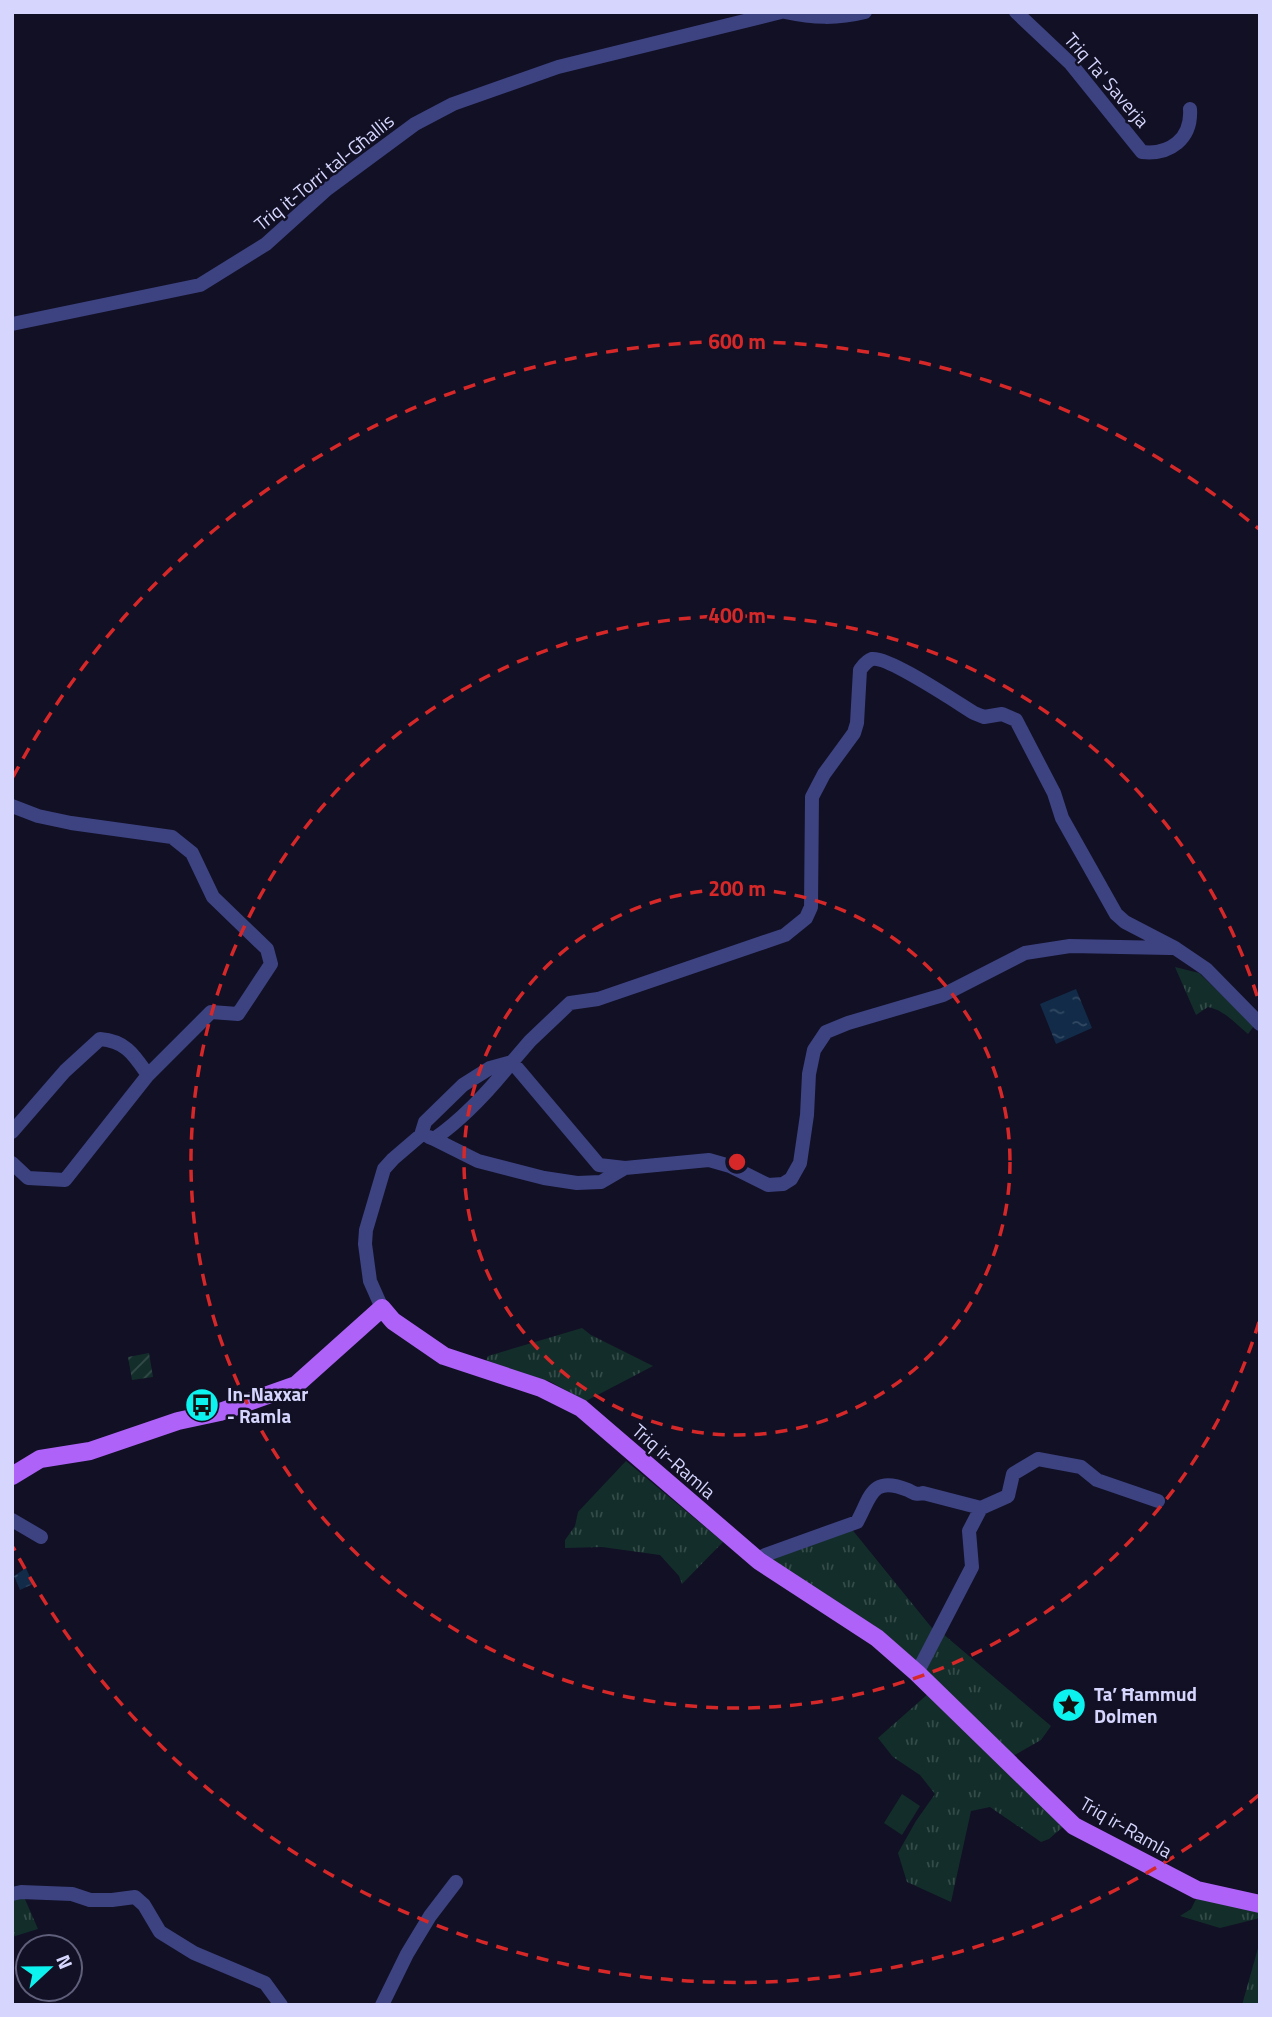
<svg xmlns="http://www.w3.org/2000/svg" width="1272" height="2017" font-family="'Titillium Web',sans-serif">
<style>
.grass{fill:url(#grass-tufts)}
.garden{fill:url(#garden-furrows)}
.pitch{fill:#132e2a}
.water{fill:url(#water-ripples)}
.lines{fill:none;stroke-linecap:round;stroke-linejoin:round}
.minor{stroke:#3d4281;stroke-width:14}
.major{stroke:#ae62f7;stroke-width:18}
.ring{fill:none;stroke:#d62828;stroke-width:3.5;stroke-dasharray:12 9}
.labels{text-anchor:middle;stroke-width:5;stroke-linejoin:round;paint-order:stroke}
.street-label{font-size:19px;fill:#d5d5fd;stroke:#111024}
.poi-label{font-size:19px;font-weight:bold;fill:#d5d5fd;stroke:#111024;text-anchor:start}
.centre{fill:#d62828;stroke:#111024;stroke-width:3.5}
.ring-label{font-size:21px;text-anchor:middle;font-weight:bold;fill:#d62828;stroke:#111024;stroke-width:5;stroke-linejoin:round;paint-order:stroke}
</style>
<defs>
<pattern id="grass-tufts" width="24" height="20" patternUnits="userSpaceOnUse" patternTransform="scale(1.75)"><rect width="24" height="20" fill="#132e2a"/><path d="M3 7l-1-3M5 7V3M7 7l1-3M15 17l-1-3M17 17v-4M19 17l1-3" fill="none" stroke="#344b4a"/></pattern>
<pattern id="garden-furrows" width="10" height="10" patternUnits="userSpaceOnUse" patternTransform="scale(1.75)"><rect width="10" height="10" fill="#132e2a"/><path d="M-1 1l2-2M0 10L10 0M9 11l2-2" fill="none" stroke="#344b4a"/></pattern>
<pattern id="water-ripples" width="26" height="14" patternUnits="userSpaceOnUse" patternTransform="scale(1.75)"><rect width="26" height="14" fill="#112b48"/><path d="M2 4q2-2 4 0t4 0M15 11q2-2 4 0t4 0" fill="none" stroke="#334963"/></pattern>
</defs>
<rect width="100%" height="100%" fill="#111024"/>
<!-- grass -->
<path class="grass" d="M1175 967 1199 973 1254 1026 1248 1034C1236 1024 1224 1010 1208 1007L1196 1015Z
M582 1328 591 1335 653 1366 586 1401 549 1381 485 1364 488 1356Z
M626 1461 723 1542 682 1584 679 1576 660 1555 602 1547 565 1548V1540L575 1526 578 1512Z
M850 1527 936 1633 917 1662 873 1625 766 1556Z
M942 1633 1051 1726 1041 1740 1013 1756 924 1668Z
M929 1693 1064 1826 1049 1839 1041 1842 990 1807 971 1811 951 1902 907 1882 898 1853 916 1821 935 1794 920 1775 893 1757 878 1738Z
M1198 1895 1260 1909V1918L1220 1928 1180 1916 1191 1909Z
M24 1897 38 1929 12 1937V1900Z
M1260 1941V2005H1242Z"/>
<!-- garden -->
<path class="garden" d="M149 1353 153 1377 132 1380 128 1357Z"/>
<!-- pitch -->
<path class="pitch" d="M902 1794 920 1806 902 1835 884 1823Z"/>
<!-- water -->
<path class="water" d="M1076 989 1092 1028 1056 1044 1040 1004Z
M26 1568 33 1584 20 1590 14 1576Z"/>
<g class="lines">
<!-- minor -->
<path class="minor" d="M785 12C813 18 837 19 865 12
M1016 12 1071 64 1142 152C1170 155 1192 139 1190 109
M12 324 200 285 266 244 327 189 415 124 453 104 558 67 781 12
M12 806 38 816 71 823 172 837 192 853 213 897 267 949 271 964 238 1014 211 1012 148 1075 65 1180 28 1178 12 1163
M12 1132 65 1071 100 1039C126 1041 134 1055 148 1075
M429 1137 434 1139C464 1118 489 1091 512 1062L599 1165 625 1168
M434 1139 478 1161 544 1178 577 1183 601 1182 625 1168 709 1160 730 1166 768 1185 783 1184 791 1179 800 1163 807 1115 809 1074 814 1050 826 1032 848 1023 943 995 1025 953 1070 946 1170 948
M382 1308 370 1281 365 1244 366 1230 384 1169 393 1159 421 1135 425 1122 463 1085 490 1068 512 1062 530 1041 570 1003 598 999 785 935 806 918 811 907 812 797 824 774 854 733 857 723 860 670C863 666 866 661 872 659 888 656 956 702 974 713L984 717 1002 714 1016 720 1054 793 1062 818 1116 914 1125 922 1175 948 1206 969 1260 1024
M12 1520 41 1537
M759 1561 765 1555 857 1522C871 1497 871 1475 908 1490 914 1493 916 1495 923 1493L981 1508
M917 1673 972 1567 969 1531 981 1508 1008 1496 1013 1474 1038 1459 1081 1467 1097 1480 1158 1501
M12 1894 21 1892 72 1894 90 1900H112L135 1897 144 1905 160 1932 194 1953 265 1983 281 2005
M382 2005 407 1954 430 1916 456 1882"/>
<!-- major -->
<path class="major" d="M12 1476 40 1459 90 1451 178 1421 220 1412 296 1385 382 1308 393 1321 444 1356 541 1388 581 1408 759 1561 877 1638 917 1673 1074 1826 1197 1890 1260 1904"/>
</g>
<!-- distance rings -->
<g class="ring">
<circle cx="737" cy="1162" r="273"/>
<path d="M1259 1322A546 546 0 1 1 1259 1002"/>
<path d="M1259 1795A820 820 0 0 1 13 1547M13 777A820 820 0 0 1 1259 529"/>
</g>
<!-- icons -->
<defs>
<g id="bus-disc" transform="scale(1.75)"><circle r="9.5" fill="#0cf3ef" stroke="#111024"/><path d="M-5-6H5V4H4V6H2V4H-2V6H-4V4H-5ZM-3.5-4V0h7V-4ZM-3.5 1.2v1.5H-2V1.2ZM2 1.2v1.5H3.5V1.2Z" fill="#111"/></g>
<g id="sight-disc" transform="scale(1.75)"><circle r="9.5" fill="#0cf3ef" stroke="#111024"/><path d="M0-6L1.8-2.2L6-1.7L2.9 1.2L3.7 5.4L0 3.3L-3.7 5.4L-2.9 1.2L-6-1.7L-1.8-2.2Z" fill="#111"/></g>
</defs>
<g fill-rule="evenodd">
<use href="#bus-disc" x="202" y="1405"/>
<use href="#sight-disc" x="1069" y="1705"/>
</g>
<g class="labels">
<!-- street labels -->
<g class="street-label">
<text transform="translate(1107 80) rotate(49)" y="7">Triq Ta' Saverja</text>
<text transform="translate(324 172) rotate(-39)" y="7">Triq it-Torri tal-Għallis</text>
<text transform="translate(674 1461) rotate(41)" y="7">Triq ir-Ramla</text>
<text transform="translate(1126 1827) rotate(30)" y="7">Triq ir-Ramla</text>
</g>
<!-- poi labels -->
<g class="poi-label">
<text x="227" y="1401">In-Naxxar<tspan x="227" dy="22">- Ramla</tspan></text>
<text x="1094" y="1701">Ta’ Ħammud<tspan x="1094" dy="22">Dolmen</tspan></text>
</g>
</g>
<circle cx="737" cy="1162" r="10" class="centre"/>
<g class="ring-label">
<text x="737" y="349">600 m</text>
<text x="737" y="623">400 m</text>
<text x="737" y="896">200 m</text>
</g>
<!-- border -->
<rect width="1272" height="2017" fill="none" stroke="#d5d5fd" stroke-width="28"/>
<!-- north arrow -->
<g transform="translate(49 1968) rotate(68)"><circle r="33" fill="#111024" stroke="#5f5f7b" stroke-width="2"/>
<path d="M0-5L12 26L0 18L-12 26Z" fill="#0cf3ef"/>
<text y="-10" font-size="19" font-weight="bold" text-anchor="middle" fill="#d5d5fd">N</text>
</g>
</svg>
